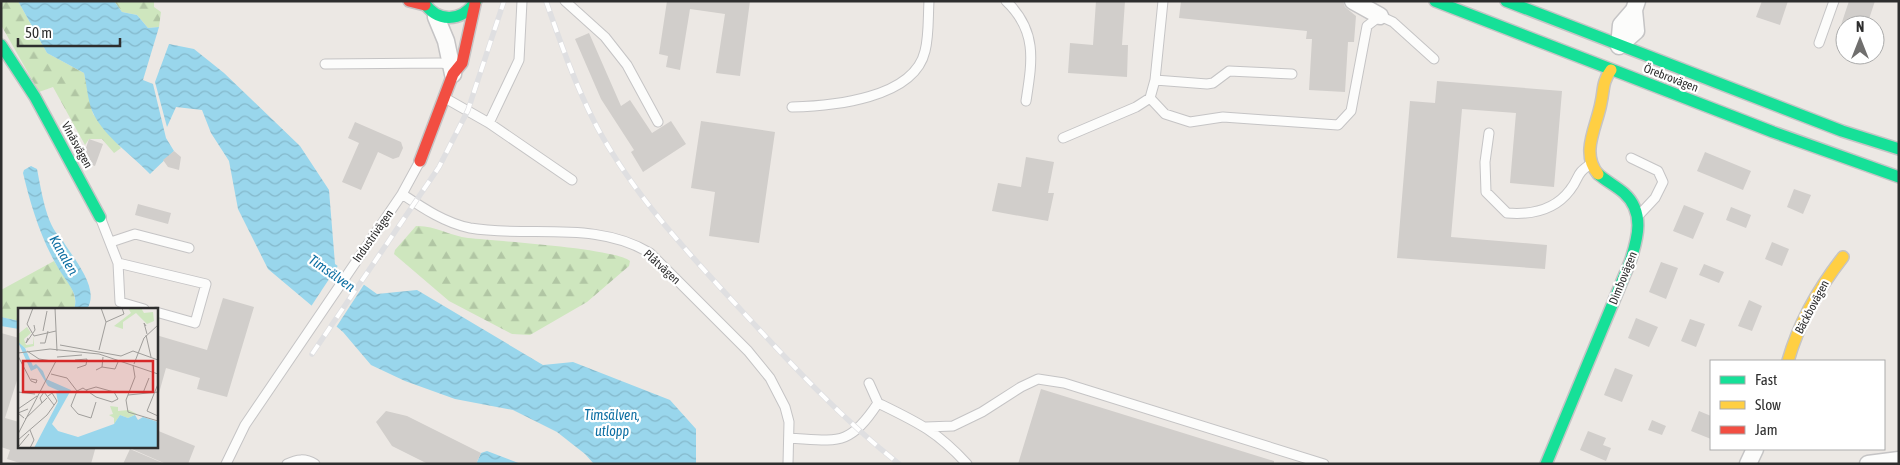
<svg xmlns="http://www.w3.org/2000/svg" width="1900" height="465" font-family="'Asap Condensed',sans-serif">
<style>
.forest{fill:url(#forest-firs)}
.water{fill:url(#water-waves)}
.pier{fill:#ece8e4}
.building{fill:#d1cecb}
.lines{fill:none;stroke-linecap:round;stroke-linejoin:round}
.lane-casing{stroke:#c5c4c5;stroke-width:11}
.street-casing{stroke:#c5c4c5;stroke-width:19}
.fast-casing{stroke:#c5c4c5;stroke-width:14}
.slow-casing{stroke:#c5c4c5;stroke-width:14}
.jam-casing{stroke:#c5c4c5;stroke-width:14}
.lane{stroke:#fcfcfb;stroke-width:9}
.street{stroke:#fcfcfb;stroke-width:16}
.fast{stroke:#16e098;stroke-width:11}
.slow{stroke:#ffcf43;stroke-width:11}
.jam{stroke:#f24e42;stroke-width:11}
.rail-casing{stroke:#dfdfe1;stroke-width:5.5}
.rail{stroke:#fff;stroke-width:4;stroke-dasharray:11;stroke-linecap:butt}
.labels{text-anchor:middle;stroke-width:4.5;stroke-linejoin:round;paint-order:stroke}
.street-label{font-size:12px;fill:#2e2e2e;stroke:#fff}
.water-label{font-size:14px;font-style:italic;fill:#0d6fa3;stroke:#fff}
.inset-road{fill:none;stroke:#a09e9b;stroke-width:1}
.view{fill:#d62828;fill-opacity:0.15;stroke:#d62828;stroke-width:2.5}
.inset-edge{fill:none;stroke:#2e2e2e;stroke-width:2.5}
</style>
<defs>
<pattern id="forest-firs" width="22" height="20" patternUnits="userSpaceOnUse" patternTransform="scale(1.25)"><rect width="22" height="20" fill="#cee6be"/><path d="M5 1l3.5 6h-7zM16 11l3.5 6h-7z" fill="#b1c6a4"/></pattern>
<pattern id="water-waves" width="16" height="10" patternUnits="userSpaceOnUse" patternTransform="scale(1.25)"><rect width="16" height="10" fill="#99d6ec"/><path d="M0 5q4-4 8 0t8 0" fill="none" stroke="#84b8cb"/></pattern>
</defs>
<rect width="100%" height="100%" fill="#ece8e4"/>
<!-- forest -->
<path class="forest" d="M1 1H18L47 53 84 73 93 114 121 148 114 153 102 139H89L85 145 53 87 39 92 1 25Z
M114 1H154V7L161 12 159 27 148 28 137 15 122 12Z
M416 226C433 225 451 236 468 238 496 241 614 248 630 261L629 266 587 302 530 335 512 334 449 301 394 254 395 250Z
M54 261C62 275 80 292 74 309H19V321L1 317V290Z"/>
<!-- water -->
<path class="water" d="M18 1H114L122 12 137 15 148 28 159 27 143 80 153 84 166 138 174 151 150 174C132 155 106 138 94 115 88 104 87 86 84 73L47 53Z
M169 44 194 49 224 73 300 146 329 190 335 264 377 294 417 290 543 365 573 362 670 400 696 429V464H594L585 454 557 432 513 410 455 399 405 381 371 365 343 332 268 269 238 209 229 161 211 133 202 110 176 107 167 127 155 82Z
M31 166 37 169C41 188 46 226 61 238 72 257 101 288 87 309H74C79 295 69 285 62 274 43 245 31 207 23 173L24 170Z
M1 317 19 321V329L1 326Z
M487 451 521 464H476L481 453Z"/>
<!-- pier -->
<path class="pier" d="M339 264 365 283 335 329 310 308Z"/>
<!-- building -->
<path class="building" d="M667 1H750L740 76 716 73 725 14 690 9 680 70 666 67 668 56 659 54Z
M1096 1H1125L1122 45H1128L1127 77 1068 73 1070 43 1093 45Z
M1181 1H1343L1345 7 1356 16 1354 42H1348L1345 92 1309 90 1312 39H1306L1307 31 1179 18Z
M1762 1H1788L1780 25 1756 17Z
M1849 1H1875L1867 25H1841Z
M589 33 621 106 630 100 652 133 671 121 686 144 643 172 631 152 634 150 601 99 575 39Z
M1437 81 1562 91 1554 187 1510 183 1516 113 1462 109 1451 237 1547 245 1545 269 1397 258 1410 101 1435 103Z
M701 121 775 132 759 243 709 236 715 192 691 188Z
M355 122 401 142 403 148 399 157 393 159 378 152 361 190 342 182 359 143 348 138Z
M89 139 103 144 95 166 87 163 83 157Z
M174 151 181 157 179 170 168 167 163 160Z
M1705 152 1751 171 1743 190 1697 171Z
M1026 157 1054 162 1048 193H1054L1048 221 992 211 998 183 1021 187Z
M1794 189 1811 195 1803 214 1787 207Z
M138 204 171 213 168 224 135 215Z
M1684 205 1704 213 1693 239 1673 231Z
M1731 207 1751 215 1746 228 1726 220Z
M1772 242 1789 249 1782 266 1765 259Z
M1661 262 1678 268 1666 299 1649 292Z
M1704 264 1724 272 1719 283 1699 275Z
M223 298 254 307 227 397 197 389 200 378 166 368 159 393 156 392V335L207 350Z
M1749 300 1762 306 1752 331 1738 326Z
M1636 318 1658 327 1649 347 1628 338Z
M1690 319 1705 324 1696 347 1681 341Z
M1 333 19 338V374L5 418 19 422V446H96L91 464H23L7 459 10 450 1 447Z
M1615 368 1633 375 1622 402 1604 395Z
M1041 389 1274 461V464H1018Z
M386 411 407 416 481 453 476 464H428L392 446 376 422Z
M1699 411 1711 416V439L1691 431Z
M1652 420 1666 426 1662 435 1648 430Z
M156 430 195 446 188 464H166L125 446H156Z
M1588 431 1606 438 1603 445 1611 448 1606 461 1580 450Z
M130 449 165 464H123Z"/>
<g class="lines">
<!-- lane casing -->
<g class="lane-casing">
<path id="lane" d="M565 1 605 37 627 65 658 122
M1006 1C1038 31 1032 62 1026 101
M1819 43 1834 1
M325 64 439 63 450 64
M1155 80 1207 84 1213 83 1229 71 1292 74
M445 98 489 123 572 180
M1150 98 1165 114 1190 122 1223 117 1338 125 1351 111 1367 26 1380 16 1393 22 1434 59
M792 107C831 106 914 99 925 51 929 36 928 17 929 1
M489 123 519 60 522 1
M1489 133 1485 162 1486 192 1507 213C1531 215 1555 210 1570 190 1581 176 1574 175 1592 163
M1063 138 1136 107 1150 98 1155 80 1163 1
M1631 158 1658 171 1663 182 1655 198 1640 214
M402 194C423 208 445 223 470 228 531 238 595 220 650 253L748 351 770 378 785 407 789 422 788 464
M100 217 118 263 120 302 144 309
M111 242 135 234 189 248
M118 263 206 284 195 323 156 312
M869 383 878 403
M926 427 953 426 982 412 1021 387 1038 379 1064 383 1324 464
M790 438C838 441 849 447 878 403 917 422 937 431 967 464
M226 464 245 425 402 194 420 161
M287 464C297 459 305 458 315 464"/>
</g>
<!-- street casing -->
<g class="street-casing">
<path id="street" d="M1353 1 1380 16
M436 17 446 41 453 74
M1619 46 1621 25 1634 10 1637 1
M1619 46 1636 31 1634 10
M1748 464 1755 449
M1868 464 1899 460"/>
</g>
<!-- fast casing -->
<g class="fast-casing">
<path id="fast" d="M423 1C437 23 461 23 476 1
M1435 1 1773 132 1899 177
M1506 1 1842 131 1899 149
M1 45 35 97 100 217
M1546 464 1630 262C1638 238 1645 212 1624 193 1616 186 1606 181 1598 174"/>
</g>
<!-- slow casing -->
<g class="slow-casing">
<path id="slow" d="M1598 174C1580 153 1597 126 1601 103 1604 90 1602 82 1611 70
M1788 361C1799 322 1818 289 1843 257"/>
</g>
<!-- jam casing -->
<g class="jam-casing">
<path id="jam" d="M409 1 425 5
M420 161 453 74 462 63 475 4"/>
</g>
<!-- lane -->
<use href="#lane" class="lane"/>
<!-- street -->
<use href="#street" class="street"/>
<!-- fast -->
<use href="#fast" class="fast"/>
<!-- slow -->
<use href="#slow" class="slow"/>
<!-- jam -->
<use href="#jam" class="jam"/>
<!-- rail casing -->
<g class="rail-casing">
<path id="rail" d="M546 1C561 44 576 87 597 127 635 197 689 254 742 311 793 366 840 417 899 464
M312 354 439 167 468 110 504 1"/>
</g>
<!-- rail -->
<use href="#rail" class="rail"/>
</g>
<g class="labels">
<!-- street labels -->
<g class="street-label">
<text transform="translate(1671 78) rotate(21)" y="4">Örebrovägen</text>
<text transform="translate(77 145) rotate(61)" y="4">Vinäsvägen</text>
<text transform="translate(373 236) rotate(-55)" y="4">Industrivägen</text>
<text transform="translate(662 267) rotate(42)" y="4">Plåtvägen</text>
<text transform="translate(1623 278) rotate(-68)" y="4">Dimbovägen</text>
<text transform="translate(1812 307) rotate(-62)" y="4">Bäckbovägen</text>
</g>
<!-- water labels -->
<g class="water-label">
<text transform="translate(64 255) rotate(60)" y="5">Kanalen</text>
<text transform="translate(332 273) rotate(35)" y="5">Timsälven</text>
<text x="612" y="420">Timsälven,<tspan x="612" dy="16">utlopp</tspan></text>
</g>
</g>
<!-- overview -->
<g transform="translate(18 308)">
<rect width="140" height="140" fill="#ece8e4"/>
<path d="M110 0H123L126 5 135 4 136 13 129 16 118 5 105 14V21L96 18 113 5ZM9 19 13 25 6 31 8 37 15 36 16 28V38L7 40 0 34V26ZM92 98 100 99V103L111 102 119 106 110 110 102 107 96 116V110L91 107 95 106Z" fill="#cee6be"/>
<path d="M0 34 7 40 15 58 18 56 25 63 28 71 53 82 34 116 40 123 60 129 96 116 102 107 110 110 117 107 120 112 125 109 140 114V140H16L40 94 38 84 46 85 30 78 19 60 13 63Z" fill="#99d6ec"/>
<path class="inset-road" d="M15 0 9 16 16 28 38 23M37 0 39 43M88 14 106 6 104 0M128 18 126 15 129 26M25 23 29 3M128 27 133 49M10 30 8 35 17 22 16 17M22 35H27L30 23M42 37 103 48 115 43 140 52M81 42 88 14 83 0M9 43 21 51 34 53M0 45 32 41 81 46 140 66M0 48 13 73 18 75 19 72 13 71M39 49 64 47M57 52 69 51 68 57 59 60M116 56 126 30 140 17M115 57 117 69 108 92 110 104 140 113M84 59 97 61 100 54M78 62 84 59 85 49M33 66 49 70 59 83M140 76 129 103 140 108M59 83 65 80 78 89 94 94 100 91 96 84 78 79 68 82M59 83 53 98 60 106 73 110 78 94M0 84 17 86M125 85 131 70M110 87 140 84M24 95 22 90 26 84 36 97M0 101 19 88M6 110 0 105 10 101M7 111 29 90M0 126 38 53M0 132 29 107 39 93 34 85 30 88M1 138 11 126M12 140 16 132 12 122"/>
<path class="view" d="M5 53H135V84H5Z"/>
<rect width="140" height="140" class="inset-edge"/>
</g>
<!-- border -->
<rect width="1900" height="465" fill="none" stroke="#2e2e2e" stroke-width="5"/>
<!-- legend -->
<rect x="1710" y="360" width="175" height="90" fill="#ffffff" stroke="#ababab"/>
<rect x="1720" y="376" width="25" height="8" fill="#16e098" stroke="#ababab"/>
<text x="1755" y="385" font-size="15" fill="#2e2e2e">Fast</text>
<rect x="1720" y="401" width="25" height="8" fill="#ffcf43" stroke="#ababab"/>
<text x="1755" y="410" font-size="15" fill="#2e2e2e">Slow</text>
<rect x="1720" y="426" width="25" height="8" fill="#f24e42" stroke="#ababab"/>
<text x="1755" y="435" font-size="15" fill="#2e2e2e">Jam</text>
<!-- north arrow -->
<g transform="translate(1860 40)"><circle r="24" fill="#ffffff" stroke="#ababab"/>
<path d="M0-4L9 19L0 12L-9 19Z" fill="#706f6e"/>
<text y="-8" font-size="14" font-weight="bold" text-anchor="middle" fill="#2e2e2e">N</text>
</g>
<!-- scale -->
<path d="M18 38v8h102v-8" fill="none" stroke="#2e2e2e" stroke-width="2.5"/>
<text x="25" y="38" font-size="15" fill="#2e2e2e" stroke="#ffffff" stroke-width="4" paint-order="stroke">50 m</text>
</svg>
